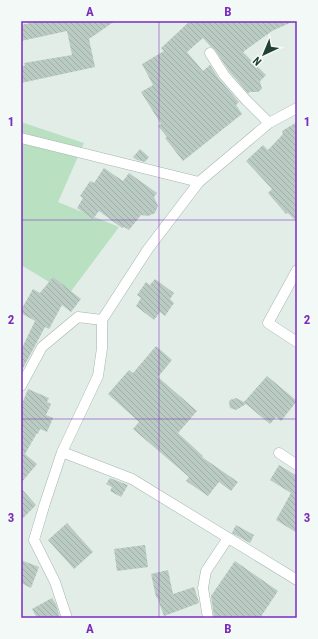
<svg xmlns="http://www.w3.org/2000/svg" width="318" height="639" font-family="'Roboto Condensed',sans-serif">
<style>
.grass{fill:#bae0c2}
.building{fill:url(#building-back-hatch)}
.lines{fill:none;stroke-linecap:round;stroke-linejoin:round}
.minor-casing{stroke:#a4b6af;stroke-width:11}
.minor{stroke:#fff;stroke-width:10}
.grid{fill:none;stroke:#7b2cbf;stroke-width:1;stroke-opacity:0.55}
.neatline{fill:none;stroke:#7b2cbf;stroke-width:1.5}
.grid-label{font-size:13px;text-anchor:middle;font-weight:bold;fill:#7b2cbf}
</style>
<defs>
<pattern id="building-back-hatch" width="6" height="6" patternUnits="userSpaceOnUse"><rect width="6" height="6" fill="#bacbc3"/><path d="M-1 5l2 2M0 0l6 6M5-1l2 2" fill="none" stroke="#a0afa8"/></pattern>
</defs>
<rect width="100%" height="100%" fill="#e2ede8"/>
<!-- grass -->
<path class="grass" d="M21 122 84 143 58 202 119 227 69 294 21 265Z"/>
<!-- building -->
<path class="building" d="M39 21H115L89 39 95 67 21 83V66H25L24 63 72 55 67 31 21 41V25Z
M190 21H294L272 31 243 52 266 75 260 81 262 89 258 92H250L248 93 229 71 215 50 211 47 203 38 187 52 203 71 210 65 219 79 239 102 236 105 242 114 183 161 165 138 167 137 158 126 161 124 141 92 153 85 142 64 164 51 161 48Z
M297 122V222L288 213 286 214 268 193 272 189 246 161 263 145 268 150 283 134 282 131Z
M140 149 149 157 145 162 137 160 133 157Z
M104 168 123 181 129 173 157 193 154 197 158 206 155 213 148 216 141 215 129 230 124 227 122 228 99 211 93 219 77 208 83 198 80 196 90 181 94 183Z
M53 277 81 299 71 312 62 305 49 329 45 327 21 372V350L35 321 21 313V310L33 289 40 293Z
M155 279 174 293 170 299 174 303 165 316 160 312 154 320 136 306 141 298 137 295 146 282 150 285Z
M156 346 172 360 158 377 197 411 178 433 203 456 202 457 238 482 231 491 219 482 208 496 186 481 189 477 133 429 139 422 108 394 129 370 133 373Z
M267 376 297 401 281 421 276 417 270 424 246 404 236 410 230 408 229 402 230 400 236 398 244 402Z
M28 389 49 398 47 402 51 404 46 415 53 418 47 432 40 429 38 434 37 433 25 454 37 464 21 483V406Z
M279 465 297 476V533L276 520 291 493 270 480Z
M110 478 128 485 121 497 110 491 112 487 106 484Z
M21 488 36 505 21 520Z
M67 523 93 552 74 569 48 540Z
M236 525 254 535 250 543 232 533Z
M145 545 148 567 117 571 114 549Z
M21 560 39 567 31 588 21 583Z
M235 561 278 591 260 618H214L211 596Z
M168 570 173 594 194 587 199 603 164 616 157 597H156L151 574Z
M52 598 56 604 60 618H37L32 609Z"/>
<g class="lines">
<!-- minor casing -->
<g class="minor-casing">
<path id="minor" d="M210 53 224 75 246 100 269 123
M21 138 199 182
M297 270 268 323 297 342
M21 386 42 347 78 317 102 320
M62 452 132 479 297 580
M279 453 297 465
M67 618 55 582 34 540 45 503 62 452 98 376 102 348V320L148 249 199 182 269 123 297 108
M208 618 203 588 206 571 228 538"/>
</g>
<!-- minor -->
<use href="#minor" class="minor"/>
</g>
<!-- grid -->
<path class="grid" d="M159 21V618M21 220H297M21 419H297"/>
<!-- border -->
<rect width="318" height="639" fill="none" stroke="#f3f9f6" stroke-width="44"/>
<!-- north arrow -->
<g transform="translate(264 54) rotate(224)" stroke="#f3f9f6" stroke-width="3" paint-order="stroke">
<path d="M0-3L7 15L0 10L-7 15Z" fill="#214035"/>
<text y="-6" font-size="11" font-weight="bold" text-anchor="middle" fill="#214035">N</text>
</g>
<rect x="22" y="22" width="274" height="595" class="neatline"/>
<g class="grid-label">
<text x="90" y="16">A</text>
<text x="228" y="16">B</text>
<text x="11" y="126">1</text>
<text x="307" y="126">1</text>
<text x="11" y="324">2</text>
<text x="307" y="324">2</text>
<text x="11" y="522">3</text>
<text x="307" y="522">3</text>
<text x="90" y="633">A</text>
<text x="228" y="633">B</text>
</g>
</svg>
